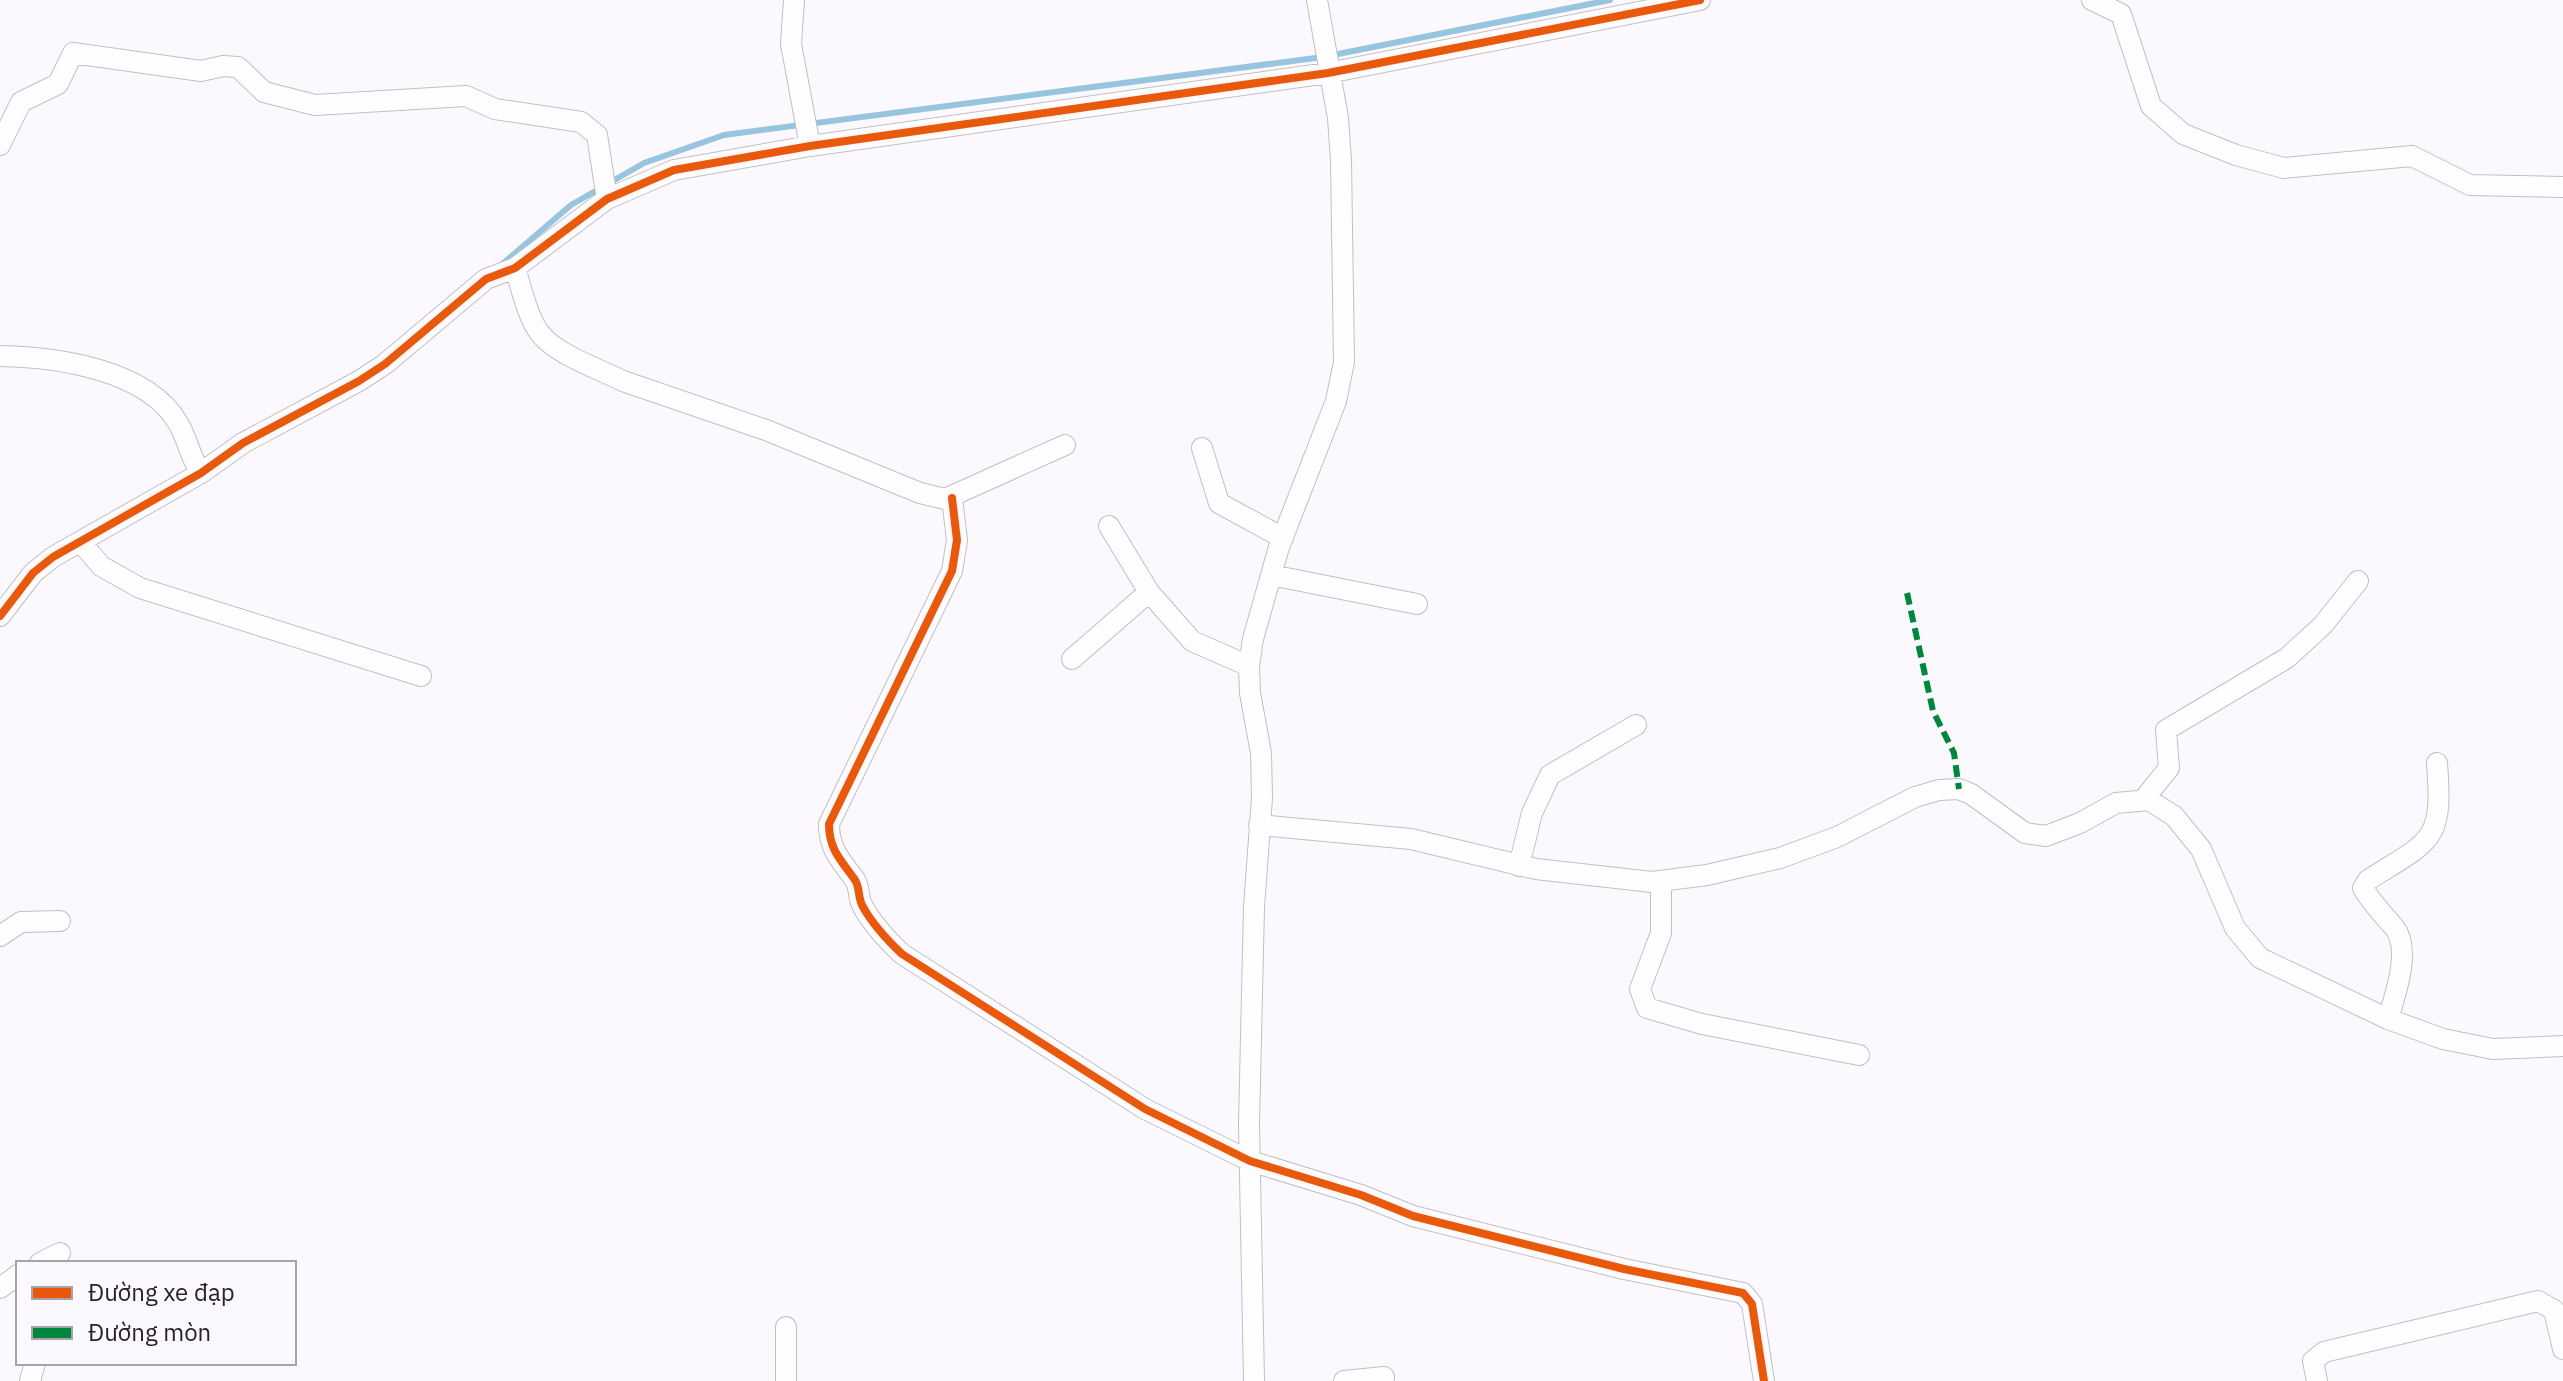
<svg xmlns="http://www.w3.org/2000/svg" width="2563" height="1381" font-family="'IBM Plex Sans',sans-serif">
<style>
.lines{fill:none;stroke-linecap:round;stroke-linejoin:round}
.stream{stroke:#97c4df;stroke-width:6}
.minor-casing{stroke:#c2bfc4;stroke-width:22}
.minor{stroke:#fffeff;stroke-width:20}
.quiet{stroke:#00873e;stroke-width:6;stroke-dasharray:12 6;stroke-linecap:butt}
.cycleway-casing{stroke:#fcf8ff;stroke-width:13}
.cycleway{stroke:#e8590c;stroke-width:8}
</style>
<rect width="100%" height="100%" fill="#fcf9fe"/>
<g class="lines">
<!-- stream -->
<path class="stream" d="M500 266 571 205 644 163 724 135 1323 57 1610 0"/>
<!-- minor casing -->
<g class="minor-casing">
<path id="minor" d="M794 0 791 44 810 146
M2092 0 2121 14 2151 106 2183 134 2236 155 2284 168 2412 156 2470 185 2563 187
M0 145 21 102 58 84 73 53 201 71 223 66 238 67 264 92 315 105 466 96 495 109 581 122 597 135 607 199
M515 268C522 289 528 322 544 338 563 357 599 369 623 381L766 430 920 493 945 499 1065 445
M0 356C55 357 147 369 178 423 188 439 190 458 201 473
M1202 448 1219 503 1283 538
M952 498 957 540 952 571 829 824C829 850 841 860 855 880 860 888 858 897 862 905 872 924 886 939 902 954L1145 1109 1250 1161 1361 1195 1413 1216 1624 1269 1743 1293 1752 1304 1764 1381
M1109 526 1149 592 1192 641 1249 666
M81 542 101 566 140 588 421 676
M1271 575 1417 604
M0 616 33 573 53 557 201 473 243 443 359 381 385 364 486 279 515 268 607 199 674 170 810 146 1328 73 1700 0
M1072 659 1149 592
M2144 799 2169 768 2166 730 2287 658 2323 625 2358 581
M1259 825 1411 839 1536 869 1652 882 1707 875 1780 858 1837 837 1915 797 1939 790 1959 789 1971 794 2025 833 2046 836 2080 823 2116 803 2149 800 2174 816 2201 849 2235 928 2260 958 2388 1019 2443 1039 2493 1049 2563 1046
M1519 866 1532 813 1550 775 1636 725
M1661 882V933L1640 989 1647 1008 1702 1024 1859 1055
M0 936 21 922 60 921
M2388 1019C2395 995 2412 949 2394 927 2383 915 2372 903 2363 888L2368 880C2433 839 2443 842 2437 763
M40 1263 60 1253
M0 1288 18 1275
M786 1327V1381
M30 1381 35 1363
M1254 1381 1249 1124 1254 907 1262 798 1261 753 1250 693 1249 666 1253 639 1279 547 1336 401 1344 362 1341 160 1338 118 1317 0
M1344 1381 1384 1377
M2317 1381 2313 1361 2324 1352 2538 1301 2554 1310 2563 1349"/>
</g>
<!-- minor -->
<use href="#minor" class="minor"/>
<!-- quiet -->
<path class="quiet" d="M1907 593 1933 711 1954 753 1959 789"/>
<!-- cycleway casing -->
<g class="cycleway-casing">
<path id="cycleway" d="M952 498 957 540 952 571 829 824C829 850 841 860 855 880 860 888 858 897 862 905 872 924 886 939 902 954L1145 1109 1250 1161 1361 1195 1413 1216 1624 1269 1743 1293 1752 1304 1764 1381
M0 616 33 573 53 557 201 473 243 443 359 381 385 364 486 279 515 268 607 199 674 170 810 146 1328 73 1700 0"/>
</g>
<!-- cycleway -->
<use href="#cycleway" class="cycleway"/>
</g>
<!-- legend -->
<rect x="16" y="1261" width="280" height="104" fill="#fcf8ff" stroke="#a7a3aa" stroke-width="2"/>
<rect x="32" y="1287" width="40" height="12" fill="#e8590c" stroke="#a7a3aa" stroke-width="2"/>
<text x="88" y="1301" font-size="24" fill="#28242a">Đường xe đạp</text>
<rect x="32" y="1327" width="40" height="12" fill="#00873e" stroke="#a7a3aa" stroke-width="2"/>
<text x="88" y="1341" font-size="24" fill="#28242a">Đường mòn</text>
</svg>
